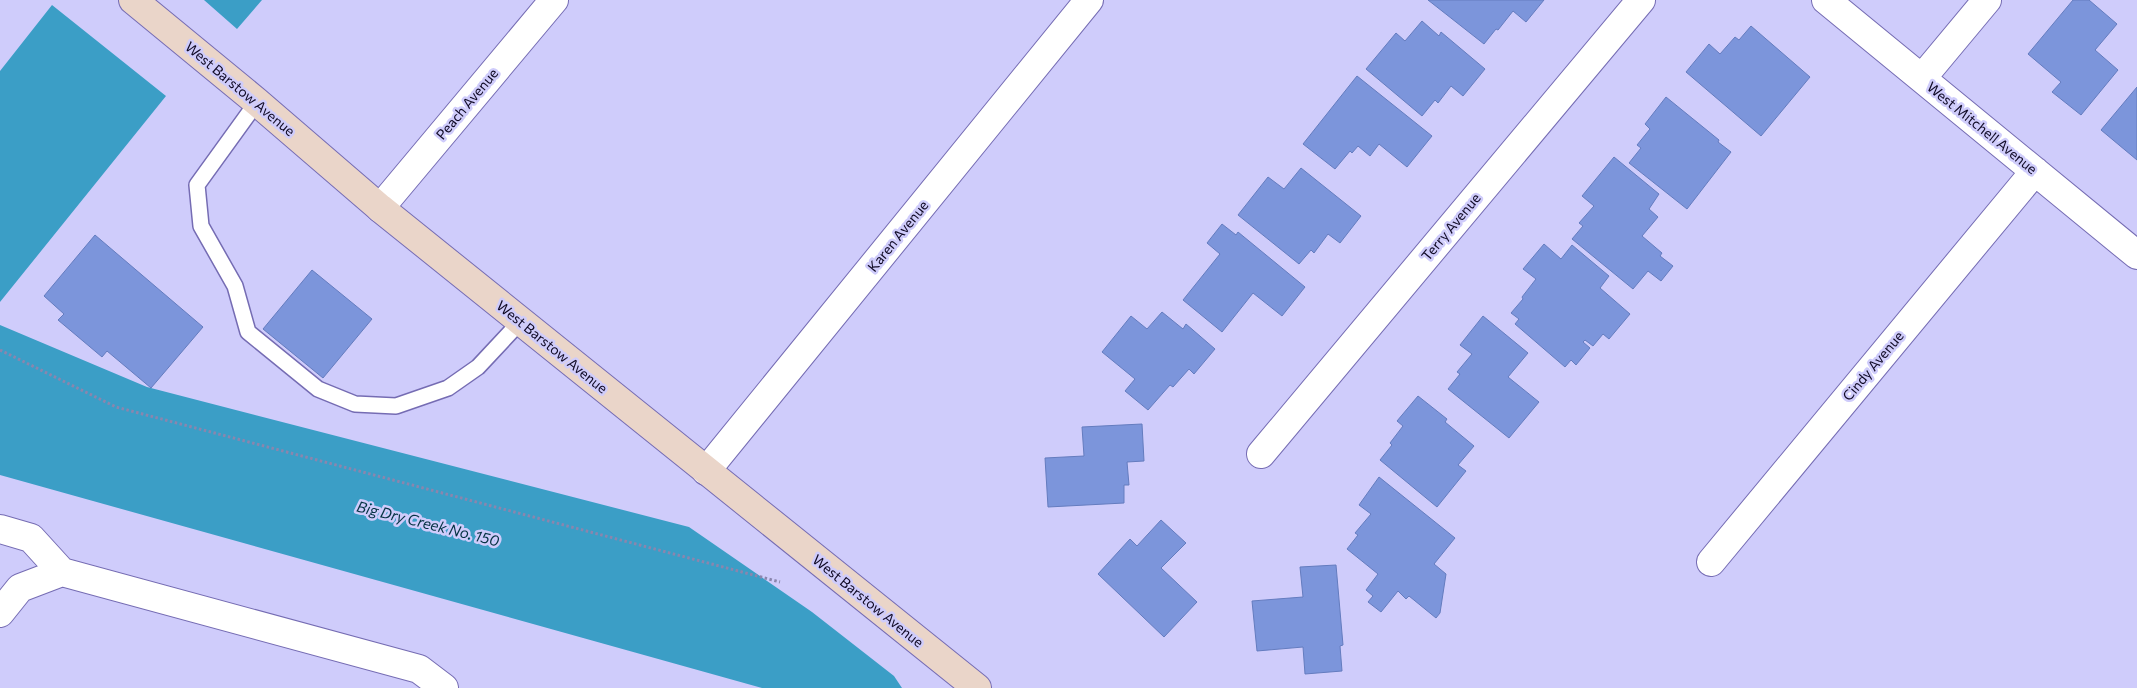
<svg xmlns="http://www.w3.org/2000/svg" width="2137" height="688" font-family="Commissioner,sans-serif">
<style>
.water{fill:#3b9ec6}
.building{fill:#7c95db;stroke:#647cbf}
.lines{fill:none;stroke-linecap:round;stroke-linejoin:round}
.service-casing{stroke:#756cb3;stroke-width:18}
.minor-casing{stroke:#756cb3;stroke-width:30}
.secondary-casing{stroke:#756cb3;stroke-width:30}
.path{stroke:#8a86ae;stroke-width:3;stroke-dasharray:2.5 2.5;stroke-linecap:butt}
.service{stroke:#fff;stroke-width:15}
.minor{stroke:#fff;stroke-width:28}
.secondary{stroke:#ead5c9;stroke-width:28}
.labels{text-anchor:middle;stroke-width:5;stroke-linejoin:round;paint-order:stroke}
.street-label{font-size:14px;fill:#0f0924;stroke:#cfccfb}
.water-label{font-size:15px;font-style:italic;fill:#053343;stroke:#cfccfb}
</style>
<rect width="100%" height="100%" fill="#cfccfb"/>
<!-- water -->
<path class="water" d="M204 0H262L237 29Z
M52 5 166 96 0 302V71Z
M0 325 147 387 689 527 812 612 894 676 902 688H762L0 475Z"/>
<!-- building -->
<path class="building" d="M1428 0H1544L1526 22 1513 11 1498 30 1496 29 1484 44Z
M2073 0H2089L2117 24 2095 50 2118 70 2081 115 2052 92 2061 82 2028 54Z
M1422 21 1439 36 1441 32 1485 69 1463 96 1451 86 1438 103 1435 100 1422 116 1366 69 1396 33 1405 41Z
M1751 26 1810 77 1761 136 1686 72 1709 44 1720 54 1735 37 1739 40Z
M1357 76 1432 136 1407 167 1379 144 1370 156 1358 146 1352 153 1350 151 1335 169 1303 144Z
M2137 87V160L2101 130Z
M1666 97 1719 140 1718 142 1731 152 1687 209 1629 163 1641 148 1637 145 1650 129 1645 124Z
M1614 157 1659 194 1649 209 1658 217 1642 236 1662 253 1660 256 1673 266 1661 281 1648 271 1633 289 1572 239 1583 226 1579 223 1594 206 1582 196Z
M1301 168 1361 216 1340 243 1328 234 1314 253 1311 250 1299 264 1238 215 1268 177 1284 189Z
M1222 224 1236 235 1238 232 1305 287 1282 316 1253 293 1222 332 1183 300 1220 254 1207 243Z
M95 235 203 327 151 388 107 351 102 357 58 320 64 314 44 296Z
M1544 244 1561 259 1572 245 1609 276 1600 288 1630 314 1609 339 1603 334 1593 346 1585 340 1583 342 1590 348 1576 365 1571 360 1565 367 1515 324 1519 319 1511 313 1523 299 1522 297 1536 279 1523 269Z
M312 270 372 319 323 378 263 329Z
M1162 312 1183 329 1186 324 1215 349 1194 374 1189 369 1173 387 1170 385 1148 410 1125 391 1135 379 1102 352 1131 316 1147 329Z
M1483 316 1528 353 1508 377 1539 402 1509 438 1448 389 1460 374 1457 372 1472 354 1460 345Z
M1418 396 1447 419 1445 422 1474 446 1458 465 1466 471 1437 507 1380 460 1392 445 1390 443 1403 426 1397 421Z
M1142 424 1144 461 1127 462 1129 485H1124V503L1048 507 1045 458 1084 456 1082 427Z
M1379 477 1455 538 1434 564 1446 574 1440 613 1436 618 1409 596 1406 599 1398 591 1381 612 1368 602 1373 596 1366 590 1378 574 1347 549 1358 535 1355 533 1371 514 1359 505Z
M1161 520 1186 543 1161 568 1197 602 1164 637 1098 574 1130 539 1137 546Z
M1336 565 1343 645 1340 646 1342 671 1305 674 1303 647 1257 651 1252 601 1303 597 1300 567Z"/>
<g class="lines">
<!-- service casing -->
<g class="service-casing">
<path id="service" d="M257 102 197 185 201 226 235 286 248 332 318 389 355 404 396 406 448 388 478 367 520 322"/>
</g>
<!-- minor casing -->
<g class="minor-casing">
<path id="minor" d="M1826 0 2137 255
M1922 78 1987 0
M380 208 554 0
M1261 454 1641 0
M706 471 1089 0
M0 529 31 538 62 572 419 669 444 688
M1711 562 2035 171
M0 613 20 588 62 572"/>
</g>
<!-- secondary casing -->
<g class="secondary-casing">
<path id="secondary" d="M133 0 257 102 380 208 977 688"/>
</g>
<!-- path -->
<path class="path" d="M0 350 116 407 780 582"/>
<!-- service -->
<use href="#service" class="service"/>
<!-- minor -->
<use href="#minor" class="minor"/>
<!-- secondary -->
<use href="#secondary" class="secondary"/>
</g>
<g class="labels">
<!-- street labels -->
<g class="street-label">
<text transform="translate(240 89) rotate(40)" y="5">West Barstow Avenue</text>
<text transform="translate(467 104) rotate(-50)" y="5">Peach Avenue</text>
<text transform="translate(1982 128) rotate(39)" y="5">West Mitchell Avenue</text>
<text transform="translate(1451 227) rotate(-50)" y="5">Terry Avenue</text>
<text transform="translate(898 236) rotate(-51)" y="5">Karen Avenue</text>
<text transform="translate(552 347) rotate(39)" y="5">West Barstow Avenue</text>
<text transform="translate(1873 366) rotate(-50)" y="5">Cindy Avenue</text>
<text transform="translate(868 601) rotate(39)" y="5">West Barstow Avenue</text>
</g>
<!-- water labels -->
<g class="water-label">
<text transform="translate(428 524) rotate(14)" y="5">Big Dry Creek No. 150</text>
</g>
</g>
</svg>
